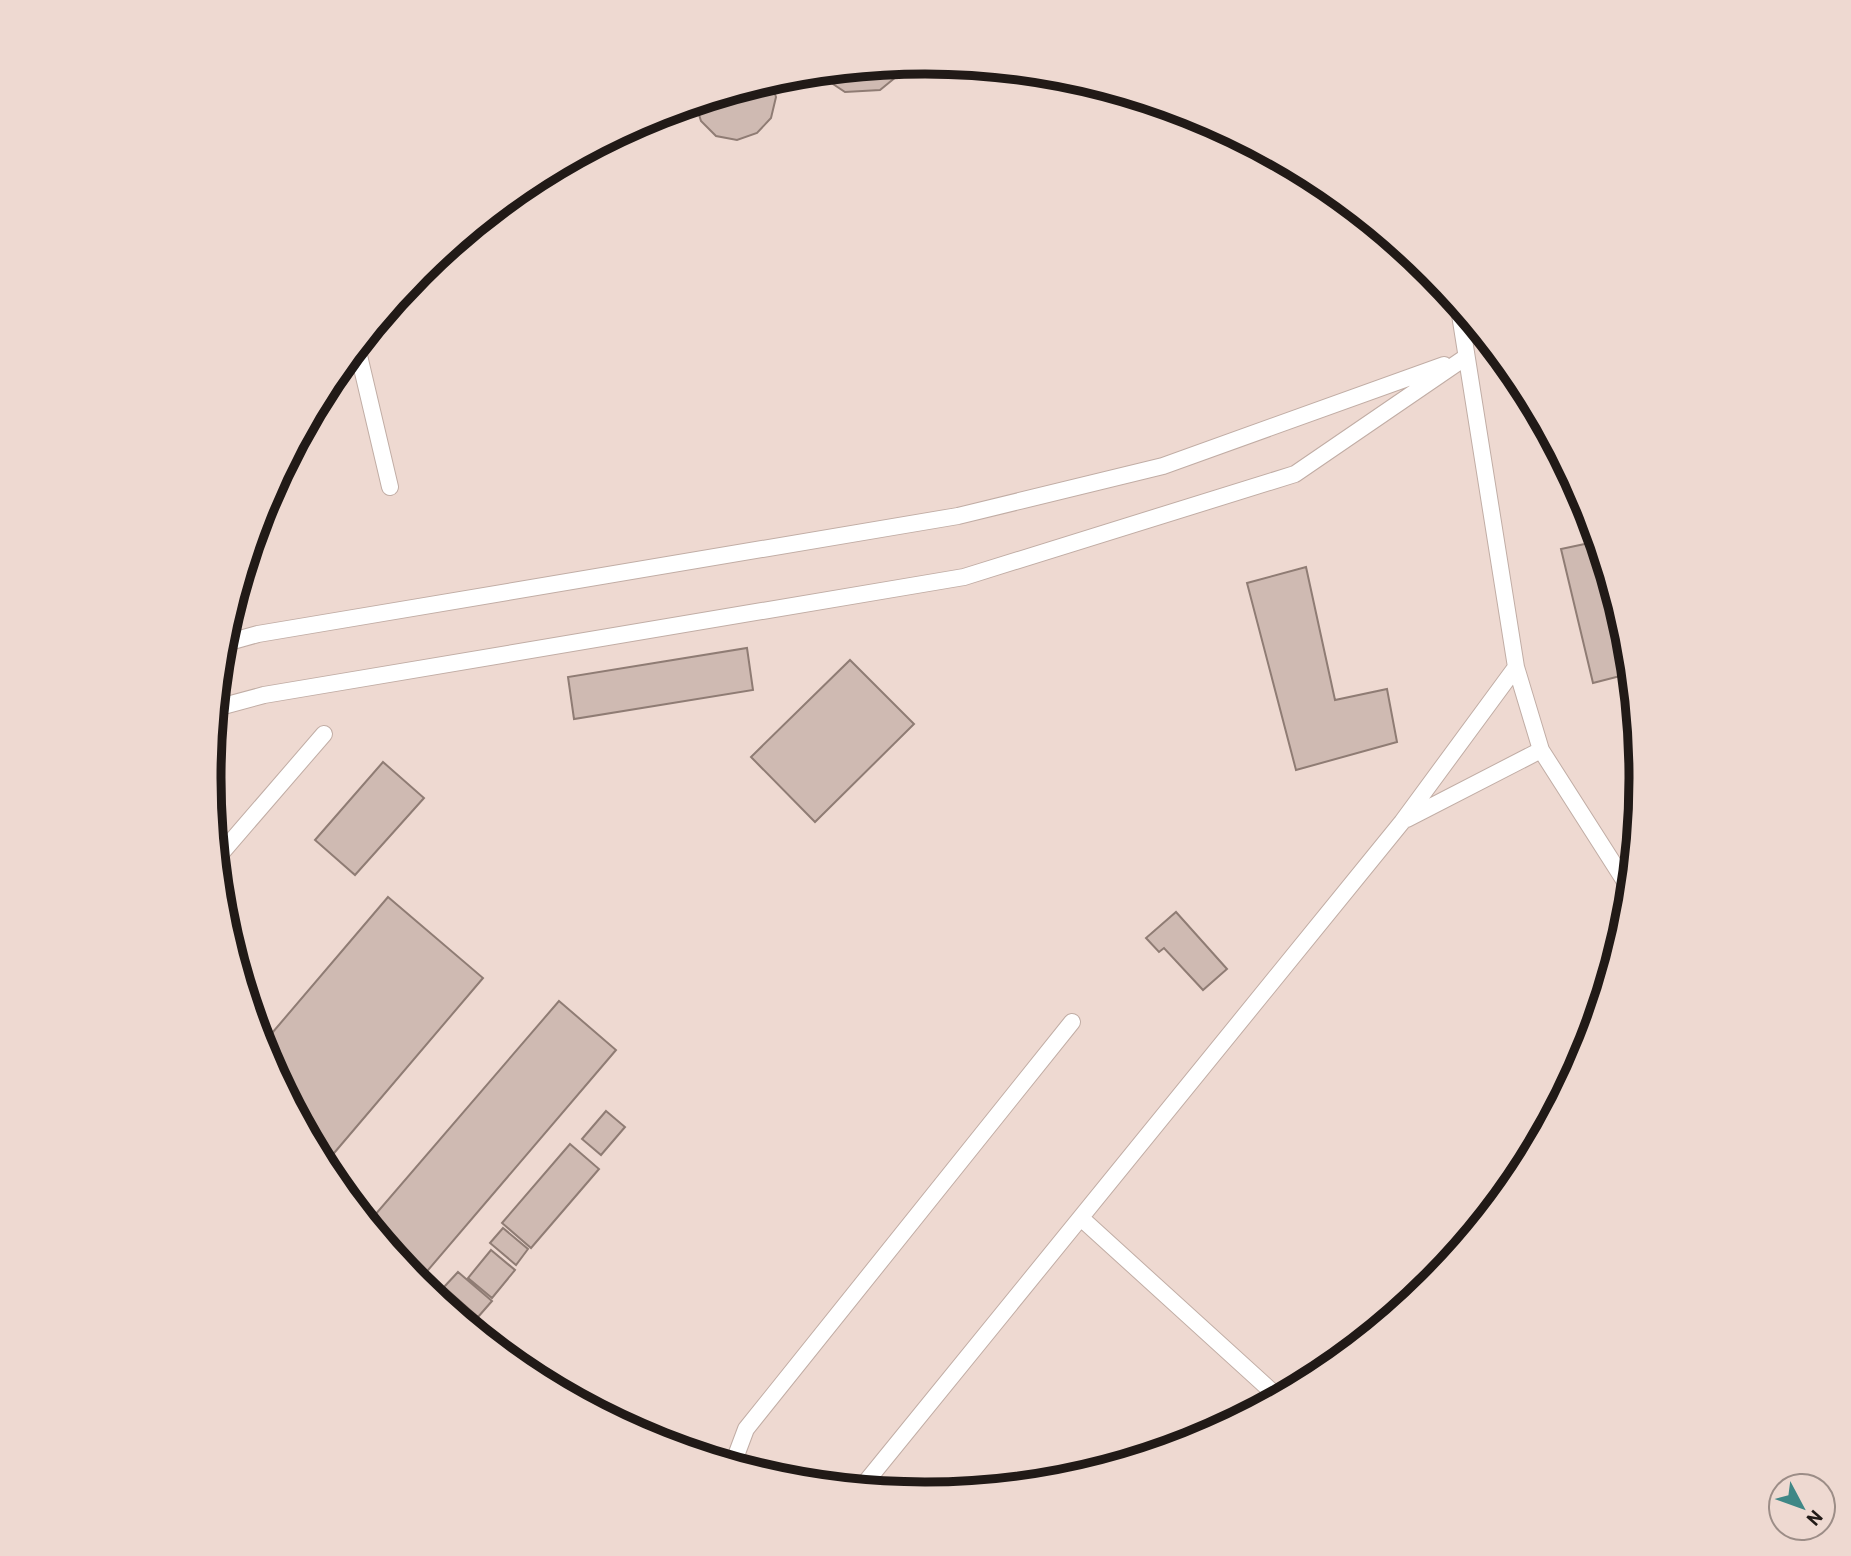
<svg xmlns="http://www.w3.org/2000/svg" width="1851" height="1556" font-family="Barlow,sans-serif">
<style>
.building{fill:#cfbab2;stroke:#8f7c74;stroke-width:2}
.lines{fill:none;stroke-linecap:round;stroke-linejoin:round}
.lane-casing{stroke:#c1ada5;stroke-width:18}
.lane{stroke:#fff;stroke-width:16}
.rim{fill:none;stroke:#211a17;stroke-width:9}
</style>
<rect width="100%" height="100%" fill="#eed9d1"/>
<!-- building -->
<path class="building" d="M908 63 907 68 880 90 845 92 815 72Z
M770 80 776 97 771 118 757 133 737 140 716 136 701 121 695 102Z
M1599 541 1629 639 1632 673 1593 683 1561 549Z
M1306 567 1335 700 1387 689 1397 742 1296 770 1247 583Z
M747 648 753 690 574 719 568 677Z
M850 660 914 724 815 822 751 757Z
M383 762 424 798 355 875 315 840Z
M388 897 483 978 329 1159 313 1146 261 1046Z
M1176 912 1227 969 1203 990 1164 948 1159 952 1146 938Z
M559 1001 616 1050 417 1283 368 1223Z
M606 1111 625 1127 601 1155 582 1139Z
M570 1144 599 1169 531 1248 502 1223Z
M503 1228 528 1249 516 1265 490 1243Z
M491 1250 515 1270 492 1298 468 1278Z
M458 1272 492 1301 478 1317 444 1287Z
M443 1290 477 1319 471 1327 436 1299Z"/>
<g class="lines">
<!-- lane casing -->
<g class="lane-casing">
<path id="lane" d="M1458 302 1516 667 1541 750 1631 891
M357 347 390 487
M222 644 258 634 958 516 1163 466 1444 365
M216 708 264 695 964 577 1295 474 1466 357
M1407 819 1541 750
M217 858 324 734
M1081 1218 1279 1398
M739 1467 737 1453 746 1429 1072 1022
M861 1488 1402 822 1516 667"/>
</g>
<!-- lane -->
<use href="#lane" class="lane"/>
</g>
<!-- crop -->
<path d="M0 0H1851V1556H0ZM221 778a704 704 0 1 1 1408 0a704 704 0 1 1-1408 0Z" fill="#eed9d1" fill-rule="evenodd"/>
<path class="rim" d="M221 778a704 704 0 1 1 1408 0a704 704 0 1 1-1408 0Z"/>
<!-- north arrow -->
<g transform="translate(1802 1507) rotate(131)"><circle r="33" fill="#eed9d1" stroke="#9c8d87" stroke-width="2"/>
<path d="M0-5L12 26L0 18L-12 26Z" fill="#3f8786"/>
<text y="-10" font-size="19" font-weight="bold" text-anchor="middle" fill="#211a17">N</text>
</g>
</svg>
